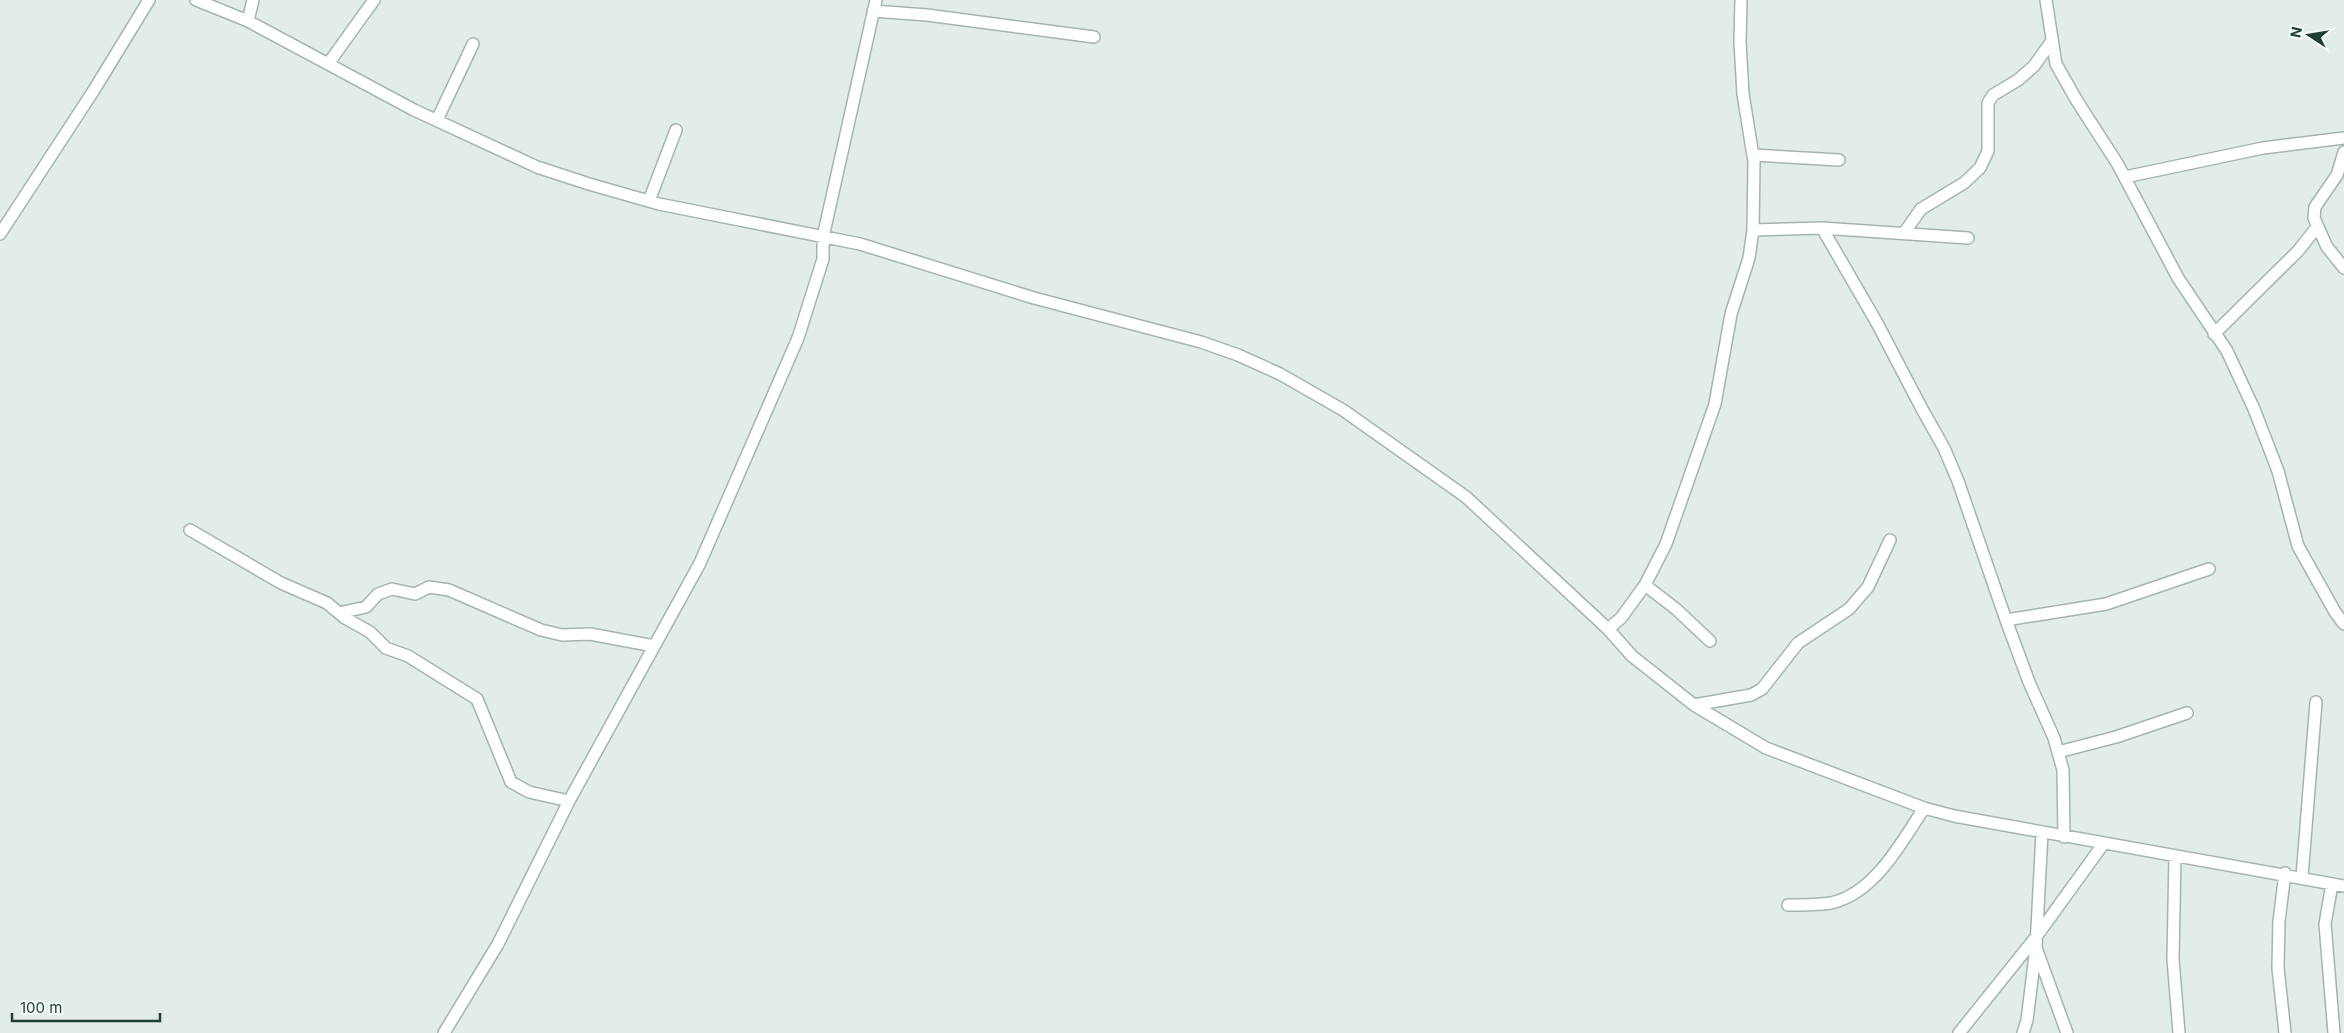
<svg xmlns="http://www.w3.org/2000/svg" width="2344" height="1033" font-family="Inter,sans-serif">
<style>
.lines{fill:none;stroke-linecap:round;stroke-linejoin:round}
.street-casing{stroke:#a4b5ae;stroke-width:14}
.street{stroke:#fff;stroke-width:11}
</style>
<rect width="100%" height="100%" fill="#e2ede7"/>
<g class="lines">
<!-- street casing -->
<g class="street-casing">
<path id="street" d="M196 0 248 21 414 110 537 167 589 184 659 204 860 244 1034 298 1201 342 1238 355 1280 374 1343 410 1466 497 1608 629 1632 656 1694 705 1766 748 1924 808 1954 816 2344 886
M2046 0 2056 64 2077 101 2117 163 2178 278 2227 351 2254 409 2278 471 2298 546 2335 612 2344 624
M873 11 927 15 1094 37
M248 21 253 0
M328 64 374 0
M437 120 473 44
M2344 152 2337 175 2315 207 2314 218 2327 247 2344 268
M1753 155 1839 160
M2125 177 2263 148 2344 138
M649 201 676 130
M1822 228 1877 323 1922 409 1944 448 1958 481 2006 620 2029 682 2054 738 2063 770 2064 837
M1753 230 1822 228 1968 238
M1904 233 1921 209 1964 183 1980 168 1988 151V103L1993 95 2018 80 2034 66 2051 42
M0 234 94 90 149 0
M2214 334 2298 251 2317 227
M190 530 281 583 327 603 345 618 370 632 386 648 408 656 477 699 511 782 529 792 569 801
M1645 585 1676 609 1710 641
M339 613 366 607 378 594 392 589 415 594 429 587 449 590 541 630 562 635 590 634 654 646
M2006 620 2106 604 2209 569
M1608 629 1621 618 1645 585 1666 544 1715 404 1731 314 1749 258 1753 230 1754 162 1743 94 1740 42 1741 0
M1694 705 1751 695 1762 689 1798 643 1849 609 1868 587 1890 540
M2058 752 2116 737 2187 713
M2175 856 2173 959 2179 1033
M2285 873 2279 921 2278 968 2285 1033
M2302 877 2316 702
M2332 884 2325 924 2334 1033
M1788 905C1802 905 1817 905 1831 903 1874 894 1902 842 1924 808
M2036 948 2067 1033
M444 1033 498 944 569 801 700 563 798 338 823 259V237L876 0
M1959 1033 2036 937 2104 843
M2023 1033 2027 1020 2036 947 2042 833"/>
</g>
<!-- street -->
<use href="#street" class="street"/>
</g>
<!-- north arrow -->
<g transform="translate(2309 35) rotate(282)" stroke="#f3f9f5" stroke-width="4" paint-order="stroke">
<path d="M0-4L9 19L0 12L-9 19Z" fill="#203f35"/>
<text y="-8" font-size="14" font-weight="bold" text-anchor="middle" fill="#203f35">N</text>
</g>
<!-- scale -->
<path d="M12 1013v8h148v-8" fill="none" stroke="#203f35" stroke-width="2.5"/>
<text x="20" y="1013" font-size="15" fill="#203f35" stroke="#f3f9f5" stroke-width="4" paint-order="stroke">100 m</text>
</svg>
